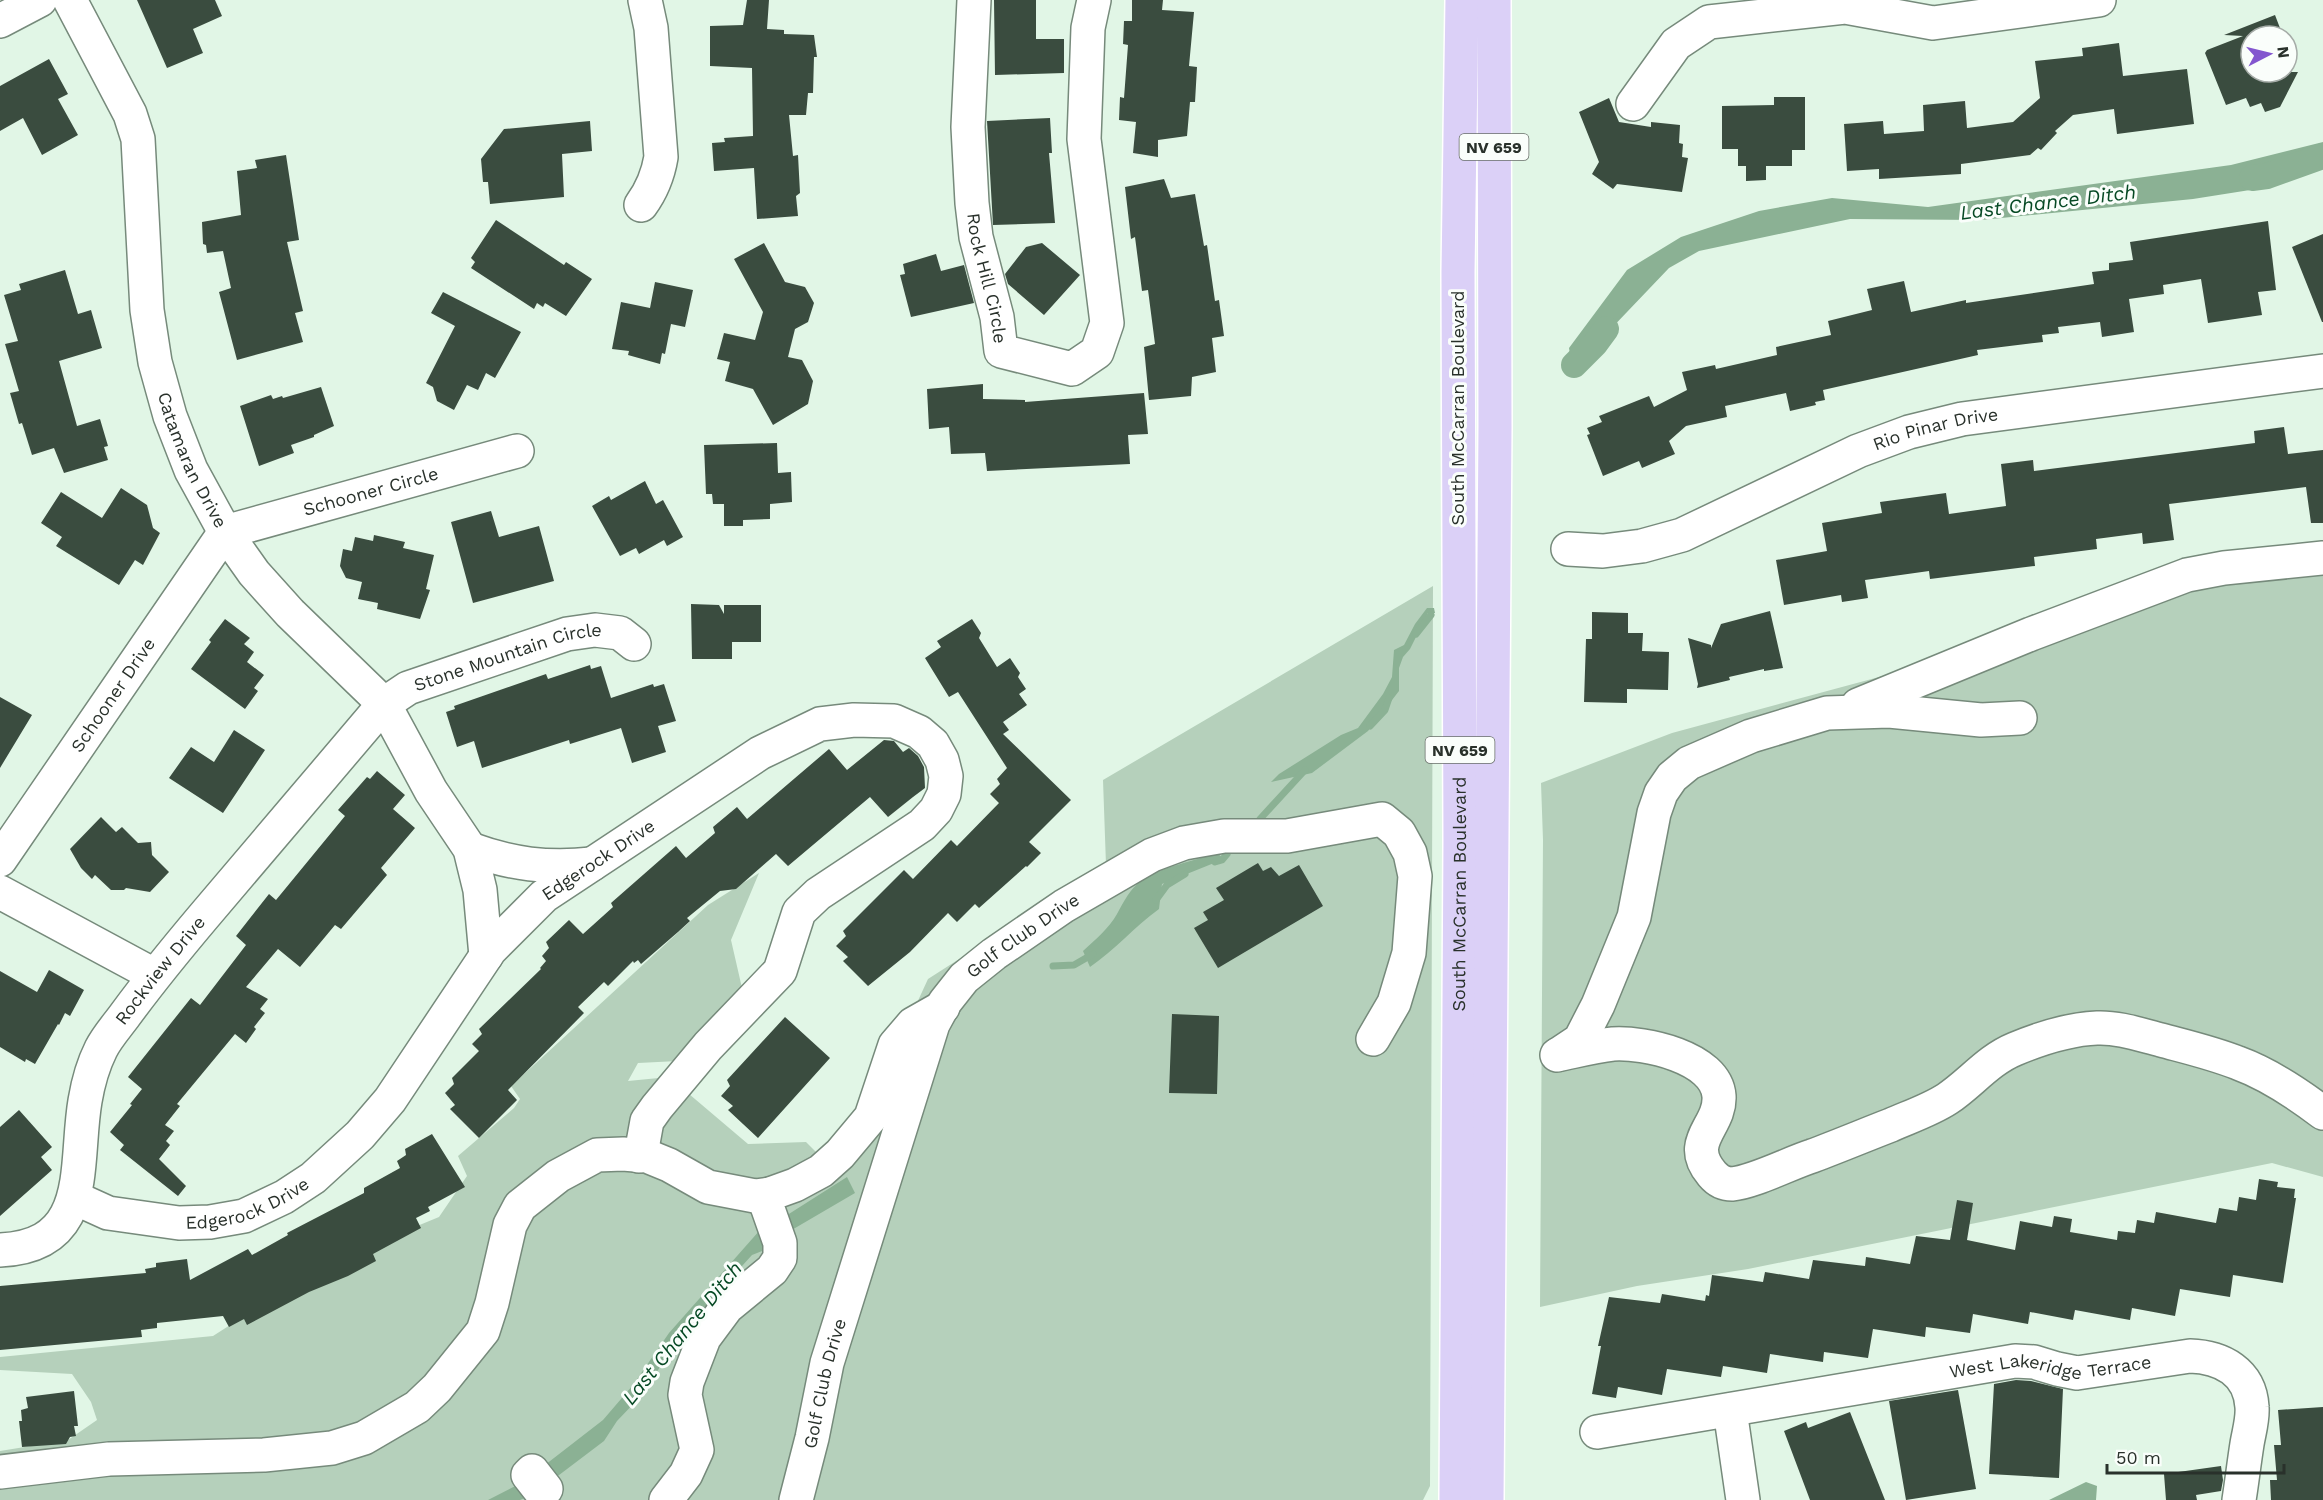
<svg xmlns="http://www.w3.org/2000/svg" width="2323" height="1500" font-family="'Work Sans',sans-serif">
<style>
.green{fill:#b5d0bb}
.water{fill:#8bb194}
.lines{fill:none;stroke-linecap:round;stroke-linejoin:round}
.stream{stroke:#8bb194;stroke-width:7}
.canal{stroke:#8bb194;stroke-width:26}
.building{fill:#3a4c3f}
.minor-casing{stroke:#768a7b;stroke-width:36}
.major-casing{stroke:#fff;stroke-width:36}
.minor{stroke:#fff;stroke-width:33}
.major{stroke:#dbd0f7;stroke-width:33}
.labels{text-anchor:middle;stroke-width:6;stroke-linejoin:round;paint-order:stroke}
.shield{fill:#fafefb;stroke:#686e69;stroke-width:1.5}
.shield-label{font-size:16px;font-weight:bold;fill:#29312b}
.street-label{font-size:18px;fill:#29312b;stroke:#fafefb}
.water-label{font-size:20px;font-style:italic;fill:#064924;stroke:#fafefb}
</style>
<rect width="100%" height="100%" fill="#e1f6e6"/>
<!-- green -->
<path class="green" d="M2323 549V1177L2272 1163 1748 1269 1637 1286 1540 1307 1543 840 1541 783 1672 733 1931 663Z
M1433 586 1430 1486 1423 1500H0V1451L68 1440 97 1420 91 1402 72 1374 0 1370V1357L213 1336 252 1311 388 1238 439 1217 467 1176 458 1156 514 1108 520 1099 511 1086 708 905 759 873 731 940 742 988 678 1061 638 1063 628 1081 669 1077 748 1144 806 1142 838 1174 928 979 1106 865 1103 780Z"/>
<!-- water -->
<path class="water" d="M2323 142V157L2284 169 2269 187 2193 199 1981 220 1850 219 1699 251 1669 268 1585 356 1575 358 1572 363 1565 357 1570 354 1569 348 1627 270 1681 237 1759 211 1832 198 1928 207 2231 165Z
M1427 608H1434L1435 613H1428L1410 649 1403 657 1399 668V691L1368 731 1312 773 1271 782 1279 774 1341 735 1358 728 1383 694 1392 677 1394 650 1404 645 1415 624Z
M1217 853 1224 859 1162 884 1159 909C1134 927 1115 950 1090 967L1083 951C1095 940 1109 928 1117 914 1124 901 1130 889 1142 880 1158 868 1197 860 1217 853Z
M847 1177 855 1193 790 1231 781 1219Z
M760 1230 772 1247 752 1255 742 1266 710 1311 673 1348 639 1398 617 1421 604 1441 534 1494 520 1500H488L523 1482 603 1420 633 1385 669 1333Z
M2086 1482 2097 1486 2096 1500H2049Z"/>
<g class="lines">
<!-- stream -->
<path class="stream" d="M1416 634 1431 615
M1370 726 1385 710 1389 698
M1260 819 1305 770
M1215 862 1222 860 1227 854
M1156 900 1167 885 1185 874
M1053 966 1074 965 1093 954"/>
<!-- canal -->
<path class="canal" d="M2252 178 2267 176 2323 156
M1574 365 1595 344 1606 329"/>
</g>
<!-- building -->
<path class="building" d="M137 0H215L222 16 193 29 203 53 167 68Z
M747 0H769L767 29 784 30V34L814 35 817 57H814L813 93H808L806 115H789L793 156 798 155 800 193 796 196 798 216 757 219 754 168 714 171 712 143 725 142 724 138 753 136 752 68 710 66V26L743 25Z
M994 0H1036V39H1064V73L995 75Z
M1132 0H1163L1162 10 1194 12 1189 66 1197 67 1195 102H1190L1187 136 1158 140V157L1133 153 1136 122 1119 120 1120 97 1124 98 1128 45 1123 44 1124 21H1132Z
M2275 15 2283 36H2251V72H2298L2280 107 2265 112 2261 103 2250 107 2246 98 2226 105 2205 53 2207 50 2243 36 2224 35Z
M2119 43 2123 76 2187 69 2194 124 2117 134 2114 109 2073 115 2055 131 2057 133 2041 150 2038 148 2030 155 1961 164V174L1879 179V169L1847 171 1844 124 1883 121 1884 134 1924 131 1923 105 1965 101 1967 128 2013 122 2040 98 2035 61 2083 56 2082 48Z
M49 59 68 94 58 99 78 135 42 155 23 118 0 131V86Z
M1774 97H1805V150H1792V166H1766V180L1746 181V166H1738V149H1722V106L1774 105Z
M1609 98 1619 122 1651 127V122L1680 125 1679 143 1683 144 1682 157 1688 158 1682 192 1617 184 1613 189 1592 174 1599 162 1579 112Z
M1050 118 1052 153H1049L1055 223 993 225 987 121Z
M590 121 592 151 562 154 564 197 490 204 488 182H483L481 159 504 129Z
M286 155 299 240 287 242 303 311 295 313 303 342 237 360 219 292 231 288 223 251 207 253 206 245 203 244 202 222 241 215 237 171 257 168 255 160Z
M1164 179 1171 198 1195 194 1204 246 1207 245 1215 301 1219 300 1224 336 1212 338 1216 372 1192 377 1191 396 1149 400 1144 347 1155 344 1148 290 1142 291 1135 237 1131 239 1125 187Z
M496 220 564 265 566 262 592 279 566 316 545 303 543 307 537 303 534 309 471 268 475 262 471 258Z
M2268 221 2276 290 2258 292 2262 315 2208 323 2201 279 2163 285 2164 294 2129 299 2134 332 2102 337 2100 322 2058 327 2059 333 2042 335 2043 342 1977 350 1978 355 1823 390 1825 400 1815 402 1816 405 1790 411 1786 393 1725 406 1727 417 1686 426 1669 441 1675 454 1642 468 1639 461 1603 476 1587 435 1590 434 1587 428 1602 422 1599 416 1649 396 1654 407 1687 390 1682 372 1715 365 1716 369 1777 355 1776 347 1831 335 1828 321 1872 310 1867 289 1904 281 1911 312 1966 300V303L2094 284 2092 272 2109 270V263L2133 260 2130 242Z
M2323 234V322H2322L2292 247Z
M764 243 785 282 805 287 814 303 808 322 795 329 788 357 802 360 813 381 808 404 773 425 753 389 725 381 730 362 717 359 724 333 755 340 763 312 734 259Z
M1042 243 1080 275 1044 315 1008 284 1005 274 1026 247Z
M936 254 941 271 964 265 974 303 911 317 900 275 905 274 903 264Z
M65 270 78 314 91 310 102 348 59 361 77 426 100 419 108 446 104 447 108 460 64 473 54 448 32 455 22 423 19 424 10 393 19 391 5 344 18 341 4 295 21 290 19 284Z
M655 282 693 290 685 327 671 324 665 354 662 353 660 364 628 355 629 351 612 349 621 302 650 308Z
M443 292 521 332 495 378 486 373 478 390 467 385 454 410 437 401 433 387 426 383 455 326 431 313Z
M983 384V399L1025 400V402L1144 393 1148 434 1128 435 1130 464 987 471 985 453 951 454 949 427 929 429 927 389Z
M321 387 334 426 314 435V437L291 445 294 453 259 466 240 406 271 395 273 399 282 396 283 398Z
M2284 427 2288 454 2323 450V523H2311L2306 487 2169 504 2174 540 2143 544 2142 533 2096 539 2097 549 2034 557 2035 566 1930 579 1929 571 1865 580 1868 598 1842 602 1841 595 1784 605 1776 560 1827 551 1822 523 1882 513 1880 502 1946 493 1949 514 2006 506 2001 464 2033 460 2034 471 2255 443 2254 431Z
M777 443 778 473 791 472 792 502 770 504V519L743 520V526H724V504H713L712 494H706L704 445Z
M645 481 656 504 663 500 683 537 667 546 664 540 639 554 636 548 620 556 592 506 609 496 611 500Z
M121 488 147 505 153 528 160 533 143 565 135 560 119 585 56 546 62 537 41 523 61 492 102 518Z
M491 511 499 537 539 526 554 581 473 603 451 522Z
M374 535 405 542 403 548 434 555 426 589 430 590 420 619 377 609 378 603 358 599 362 582 346 578 340 566 343 549 352 551 355 537 373 541Z
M691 604 719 605 724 614V605H761V642H732V659H692Z
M1770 611 1783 668 1764 671V669L1729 677 1730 680 1697 688 1698 684 1688 638 1711 645V648L1721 624Z
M1592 612 1628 613V633H1643L1642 651 1669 652 1668 690 1627 689V703L1584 702 1586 639H1592Z
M225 619 250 638 244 644 254 652 247 662 264 675 254 688 258 691 245 709 191 669 211 642 209 640Z
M972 619 981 633 979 638 997 667 1010 658 1020 673 1018 677 1026 689 1019 694 1027 705 1003 722 1009 730 1003 734 1071 800 1029 842 1041 853 1027 867 1026 866 979 908 975 904 957 922 948 913 910 952 868 986 843 961 848 957 836 946 846 936 843 931 904 870 913 879 951 840 957 846 999 803 990 794 1000 784 997 779 1007 768 958 692 949 697 925 658 941 647 937 641Z
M590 665 591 669 601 666 611 698 653 684 654 687 664 684 676 721 658 726 666 752 632 763 621 728 570 744 569 740 482 768 474 741 457 747 446 712 455 709 454 706 546 674 548 679Z
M0 697 32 715 0 768Z
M234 730 265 750 223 813 169 778 191 747 214 762Z
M884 740 894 741 903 752 909 748 918 756 924 767 925 788 913 797 888 817 870 797 788 866 776 854 736 889 720 891 687 918 690 921 678 932 641 964 638 960 634 963 633 961 608 986 604 982 578 1007 584 1013 508 1090 517 1100 479 1138 450 1109 455 1105 445 1093 454 1084 452 1078 479 1051 472 1044 482 1034 479 1029 541 969 540 968 546 961 542 956 549 948 546 942 569 920 583 934 613 907 611 903 676 846 686 858 715 833 713 827 737 807 747 819 829 749 847 770Z
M377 771 405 795 393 809 415 828 381 868 387 875 341 929 335 925 300 967 278 949 246 987 268 999 260 1009 265 1013 254 1027 256 1029 246 1043 235 1034 177 1104 180 1106 165 1125 174 1131 166 1141 170 1145 159 1159 186 1186 178 1196 120 1150 124 1145 110 1132 132 1105 130 1104 142 1089 128 1077 191 998 200 1005 246 945 236 936 269 894 276 900 345 816 338 810 367 777 370 779Z
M101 817 116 832 122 827 138 843 151 842 152 855 169 872 150 892 126 888 124 890H111L95 875 92 879 81 868 70 849Z
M1258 863 1263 871 1271 867 1279 876 1299 865 1323 906 1218 968 1194 928 1208 920 1203 912 1224 900 1216 888Z
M49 970 84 990 70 1016 65 1013 59 1025 58 1024 35 1064 26 1059 25 1062 0 1047V971L37 992Z
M1172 1014 1219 1016 1217 1094 1169 1093Z
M785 1017 830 1058 758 1138 728 1110 733 1106 721 1096 730 1086 727 1080Z
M19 1110 52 1147 41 1157 52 1170 0 1216V1127Z
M432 1134 465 1187 428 1207 430 1211 416 1218 421 1228 373 1254 376 1261 348 1276 309 1292 247 1325 244 1319 229 1327 223 1316 157 1323V1328L141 1330 142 1337 0 1350V1286L146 1273 145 1269 156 1267V1263L187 1259 190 1280 248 1249 252 1255 288 1235 287 1233 364 1193V1188L400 1168 397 1161 406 1155 405 1149Z
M2259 1179 2278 1182 2277 1187 2295 1189 2294 1198H2296L2283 1283 2233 1275 2230 1297 2180 1289 2175 1316 2132 1308 2130 1320 2075 1310 2073 1320 2030 1312 2028 1324 1973 1314 1970 1333 1926 1327 1925 1337 1873 1329 1868 1358 1824 1352 1823 1362 1770 1354 1767 1373 1723 1366 1721 1377 1667 1369 1662 1395 1618 1387 1616 1398 1592 1394 1601 1346H1598L1609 1297 1660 1303 1662 1294 1705 1301 1706 1295 1709 1296 1712 1275 1763 1282 1765 1272 1809 1279 1813 1260 1865 1266 1866 1257 1910 1264 1916 1236 1950 1240 1957 1200 1973 1203 1967 1240 2015 1250 2020 1221 2052 1227 2054 1216 2072 1219 2070 1232 2117 1240 2118 1231 2135 1233 2137 1220 2154 1223 2156 1212 2216 1223 2219 1208 2237 1211 2239 1197 2256 1200Z
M2016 1380 2031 1381 2063 1389 2059 1478 1989 1474 1994 1384Z
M1958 1390 1976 1489 1906 1500 1889 1401Z
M74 1391 78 1426H74L76 1436 70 1437 66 1444 22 1447 19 1421H22L21 1410 28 1408 26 1397Z
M2323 1407V1500H2271L2270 1480H2277L2274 1445H2281L2278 1410Z
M1850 1412 1885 1500H1810L1784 1431 1806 1422 1808 1428Z
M2221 1466 2223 1480 2221 1491 2196 1495 2197 1500H2166L2164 1474Z"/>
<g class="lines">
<!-- minor casing -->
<g class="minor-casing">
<g id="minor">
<path id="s1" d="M70 0 130 114 138 139 147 310 155 362 170 416 191 470 225 532 254 573 290 613 384 704 431 791 470 849 480 890 486 956"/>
<path id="s2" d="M974 0 968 127 972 203 976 237 997 317 1001 351 1072 369 1097 352 1107 323 1084 139 1088 28 1094 0"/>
<path d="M0 21 40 0"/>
<path d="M1633 104 1676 44 1709 22 1845 7 1933 23 2099 0"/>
<path d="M641 205C652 190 658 175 661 157L651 28 645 0"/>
<path id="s3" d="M1568 549 1603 551 1642 546 1682 535 1858 451 1909 432 1962 419 2323 371"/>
<path d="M1858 705 2031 634 2187 575 2224 568 2323 558"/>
<path d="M470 849C511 864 548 869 592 864"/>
<path id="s4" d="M0 860 225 532 517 451"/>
<path d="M0 892 154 975"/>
<path d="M1559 1054 1580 1040 1598 1005 1634 917 1654 813 1661 793 1672 777 1689 763 1751 736 1827 713 1889 711 1981 720 2020 718"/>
<path d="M1557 1055C1576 1051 1594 1046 1613 1044 1644 1042 1716 1057 1719 1096 1721 1127 1684 1141 1712 1174 1717 1180 1724 1184 1732 1184 1754 1182 1790 1163 1812 1156 1839 1146 1865 1135 1891 1125 1909 1117 1930 1110 1947 1099 1970 1084 1988 1060 2015 1049 2039 1039 2070 1029 2097 1028 2118 1027 2141 1035 2161 1040 2187 1047 2213 1053 2238 1063 2268 1074 2298 1094 2323 1113"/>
<path id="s5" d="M75 1198 108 1213 179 1223 210 1222 244 1216 284 1197 313 1178 360 1135 390 1100 490 950 544 896 760 753 820 724 854 720 894 721 919 732 933 744 942 760 946 776 944 794 936 810 922 825 818 894 799 912 780 971 708 1046 657 1107 647 1121 641 1154 639 1156"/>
<path id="s6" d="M0 1250C93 1246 74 1165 85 1101 88 1083 93 1065 101 1049 107 1037 117 1026 125 1015 150 981 177 948 204 916 264 845 324 775 384 704L408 688 567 634 595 630 620 633 634 644"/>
<path d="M1730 1410 1743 1500"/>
<path id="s7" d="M1597 1432 2015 1361 2034 1362 2057 1369 2077 1373 2190 1356C2222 1357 2250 1372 2252 1407 2253 1419 2249 1432 2247 1444 2244 1463 2242 1481 2239 1500"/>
<path d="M532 1471 546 1489 542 1493 528 1475Z"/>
<path d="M0 1472 109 1459 264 1455 332 1448 364 1438 417 1407 437 1388 483 1331 492 1303 510 1225 520 1206 558 1176 597 1155 623 1154 647 1156 669 1165 708 1187 755 1196 770 1194"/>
<path d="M666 1500 686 1474 697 1450 685 1395 687 1382 704 1338 727 1307 772 1270 780 1258V1243L767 1206 770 1194 795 1185 821 1171 840 1154 871 1117 895 1045 913 1024 943 1007"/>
<path id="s8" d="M796 1500 812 1438 827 1363 933 1024 945 1002 964 978 994 954 1064 906 1152 855 1184 843 1224 836H1287L1382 819 1399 833 1410 853 1415 876 1409 953 1394 1003 1373 1039"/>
</g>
</g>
<!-- major casing -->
<g class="major-casing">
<g id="major">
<path id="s9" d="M1456 1500 1460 842 1458 272 1462 0"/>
<path d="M1487 1500 1495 426 1494 0"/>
</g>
</g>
<!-- minor -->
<use href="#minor" class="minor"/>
<!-- major -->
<use href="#major" class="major"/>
</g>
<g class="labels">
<!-- shield labels -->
<g class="shield">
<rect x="1459.5" y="134" width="69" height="26" rx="4.5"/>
<rect x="1425.5" y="737" width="69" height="26" rx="4.5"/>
</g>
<g class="shield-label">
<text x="1494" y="153">NV 659</text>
<text x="1460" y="756">NV 659</text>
</g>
<!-- street labels -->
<g class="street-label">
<text dy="6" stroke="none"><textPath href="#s2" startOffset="280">Rock Hill Circle</textPath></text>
<text transform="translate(1458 408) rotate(-90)" y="6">South McCarran Boulevard</text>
<text dy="6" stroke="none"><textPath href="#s3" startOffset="392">Rio Pinar Drive</textPath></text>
<text dy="6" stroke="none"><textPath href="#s1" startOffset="484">Catamaran Drive</textPath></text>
<text dy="6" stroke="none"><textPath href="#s4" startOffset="549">Schooner Circle</textPath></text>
<text dy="6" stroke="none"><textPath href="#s6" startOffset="830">Stone Mountain Circle</textPath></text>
<text dy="6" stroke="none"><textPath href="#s4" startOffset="200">Schooner Drive</textPath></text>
<text dy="6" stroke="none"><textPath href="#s5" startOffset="684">Edgerock Drive</textPath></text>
<text dy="6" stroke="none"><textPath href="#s9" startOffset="606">South McCarran Boulevard</textPath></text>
<text dy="6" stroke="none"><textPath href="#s8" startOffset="624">Golf Club Drive</textPath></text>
<text dy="6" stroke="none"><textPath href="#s6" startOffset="348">Rockview Drive</textPath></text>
<text dy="6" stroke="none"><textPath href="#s5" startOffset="180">Edgerock Drive</textPath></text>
<text dy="6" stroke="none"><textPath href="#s7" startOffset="460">West Lakeridge Terrace</textPath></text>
<text dy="6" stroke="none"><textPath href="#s8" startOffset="120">Golf Club Drive</textPath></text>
</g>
<!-- water labels -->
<g class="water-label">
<text transform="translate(2048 202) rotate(-7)" y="7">Last Chance Ditch</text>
<text transform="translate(682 1333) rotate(-51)" y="7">Last Chance Ditch</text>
</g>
</g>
<!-- north arrow -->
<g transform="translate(2269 54) rotate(83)"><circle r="28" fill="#fafefb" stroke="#a6aca8" stroke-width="1.5"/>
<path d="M0-4.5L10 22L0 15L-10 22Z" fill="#8356cf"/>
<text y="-9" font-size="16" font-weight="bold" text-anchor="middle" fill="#29312b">N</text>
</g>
<!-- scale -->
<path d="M2107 1464v9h177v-9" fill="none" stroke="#29312b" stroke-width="3"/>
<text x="2116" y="1464" font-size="18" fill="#29312b" stroke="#fafefb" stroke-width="4.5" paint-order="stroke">50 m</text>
</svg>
